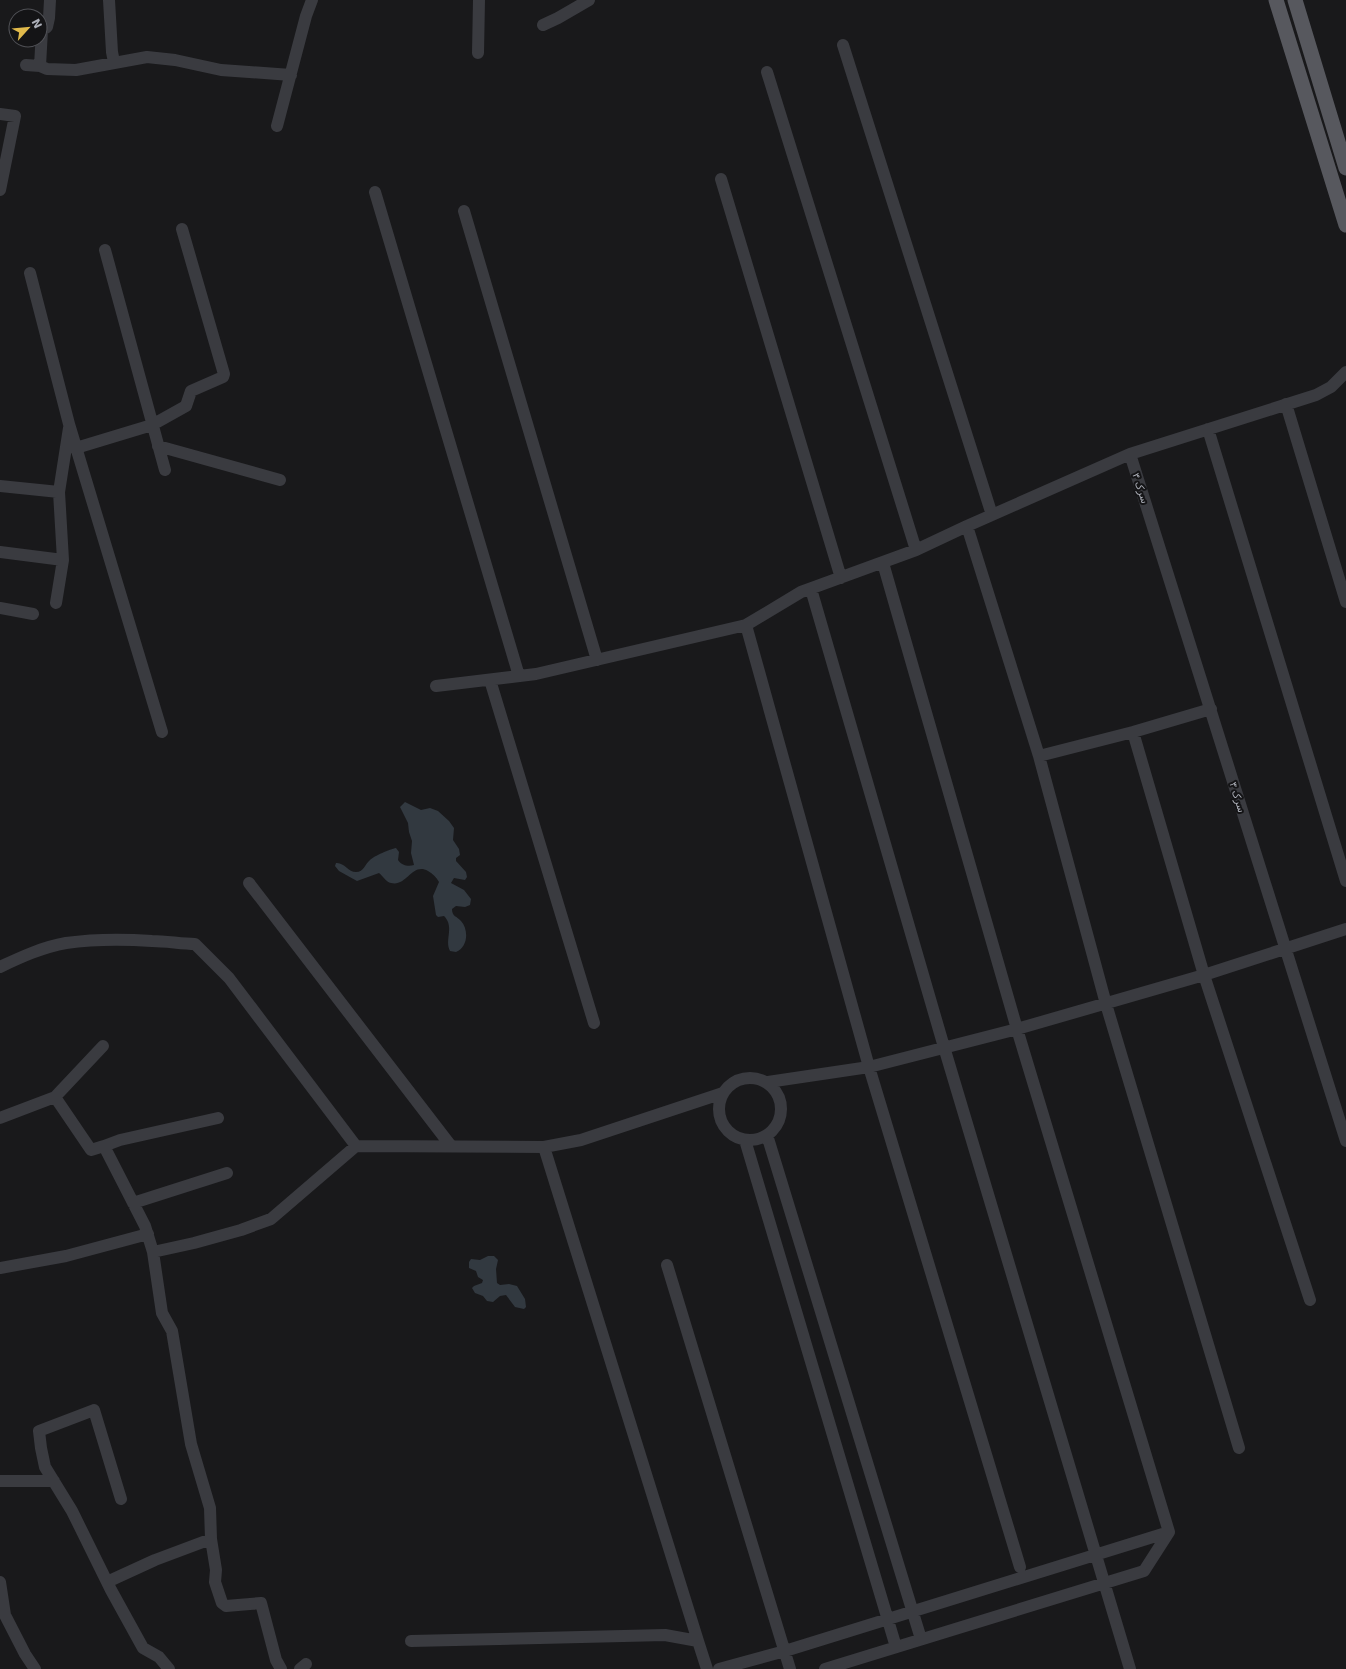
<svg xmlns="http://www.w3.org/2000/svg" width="1346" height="1669" font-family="'DejaVu Sans','Noto Naskh Arabic',sans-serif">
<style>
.water{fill:#323940}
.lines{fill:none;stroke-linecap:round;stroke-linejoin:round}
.minor{stroke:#3a3b40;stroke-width:12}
.major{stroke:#57585e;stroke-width:15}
.labels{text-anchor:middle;stroke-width:4;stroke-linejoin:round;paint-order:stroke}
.street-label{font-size:10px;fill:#adb0b9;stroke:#141416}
</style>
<rect width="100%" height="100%" fill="#19191b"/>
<!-- water -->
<path class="water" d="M405 802 421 810 430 808 438 811 449 821 454 828 453 840 459 849 460 855 456 858V861L466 872 467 877 465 880 454 878 451 883 464 890 471 899 470 905 465 907 456 906 452 909C452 917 457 916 461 921 469 930 468 947 456 952L450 951C444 940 455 927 444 916L438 917 436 915 433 896 439 882C436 877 433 874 428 871 412 862 407 887 391 883 386 882 383 876 379 873L357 881 339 871 335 866 336 863C344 862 348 872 356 872 364 872 365 864 370 860 374 856 390 849 396 848L399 852 398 860C401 865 408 867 414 865L411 853 412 841 409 832 408 823 400 807Z
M488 1256H494L498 1260 496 1269 497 1283 500 1285 509 1284 517 1286 525 1299 526 1307 524 1309 515 1307 506 1295 500 1296 493 1302 487 1301 483 1296 475 1293 472 1288 474 1286 482 1283 483 1280 478 1277 476 1271 469 1268V1262L471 1259 480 1260Z"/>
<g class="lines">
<!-- minor -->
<path class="minor" d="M109 0 112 52 114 62
M543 25 558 18 589 0
M843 45 992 515
M478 53 479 0
M26 65 40 66 47 69 76 70 147 57 175 60 221 70 291 75
M40 66 42 30 47 27 49 18 50 0
M767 72 916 550
M0 114 15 116 0 190
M277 126 306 16 312 0
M721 179 841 578
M375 192 519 676
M464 211 597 660
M105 250 165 470
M30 273 69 424 162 732
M1286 404 1346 602
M1208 429 1346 881
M158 446 280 480
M76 448 152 425 186 406 191 391 223 377 224 374 182 229
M1130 454 1346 1141
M0 486 59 492
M967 526 1039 756 1106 1004 1239 1448
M0 552 63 560 56 603
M63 560 59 492 69 428
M883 563 1017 1029 1169 1532
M811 589 944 1047 1130 1669
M0 608 33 614
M746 625 869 1067 1020 1567
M490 680 594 1023
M436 686 536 674 746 625 801 592 916 550 967 526 1130 454 1316 395 1331 387 1346 372
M1133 732 1204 975 1310 1300
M1039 756 1133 732 1211 709
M249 883 451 1146
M0 967C21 957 43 947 66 943 94 939 124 939 152 941 167 941 181 944 195 944L229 978 356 1146
M719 1109a31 31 0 1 1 62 0a31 31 0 1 1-62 0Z
M768 1082 869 1067 1017 1029 1204 975 1346 929
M55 1097 91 1150 104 1146 145 1226 153 1252 194 1243 241 1230 271 1219 356 1146 544 1147 581 1140 723 1093
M0 1118 55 1097 103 1046
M767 1135 921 1639
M745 1140 896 1647
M104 1146 120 1140 218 1118
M544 1147 698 1641
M133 1203 227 1173
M153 1252 162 1313 172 1331 191 1444 210 1508 211 1539 216 1570 215 1582 222 1603 226 1606 261 1603 276 1660 281 1669
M667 1265 790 1669
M0 1268 66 1256 148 1234
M0 1481H54
M121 1499 94 1410 39 1431 41 1448 45 1467 72 1511 111 1590 143 1648 159 1657 169 1669
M0 1582 5 1615 25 1654 35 1669
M107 1582 155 1560 211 1539
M411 1641 665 1635 698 1641 707 1669
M300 1669 306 1664
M719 1669 785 1651 1169 1532
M825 1669 1144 1571 1169 1532"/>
<!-- major -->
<path class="major" d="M1276 0 1346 225
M1295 0 1346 168"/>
</g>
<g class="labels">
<!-- street labels -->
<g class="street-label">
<text transform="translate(1141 488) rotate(72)" y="4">سرک ۳</text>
<text transform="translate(1238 797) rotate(73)" y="4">سرک ۳</text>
</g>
</g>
<!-- north arrow -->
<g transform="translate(28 28) rotate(63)"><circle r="19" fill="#141416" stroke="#515257"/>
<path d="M0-3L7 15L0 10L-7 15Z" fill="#e1ba4b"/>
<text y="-6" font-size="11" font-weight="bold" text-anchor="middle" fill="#adb0b9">N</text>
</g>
</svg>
